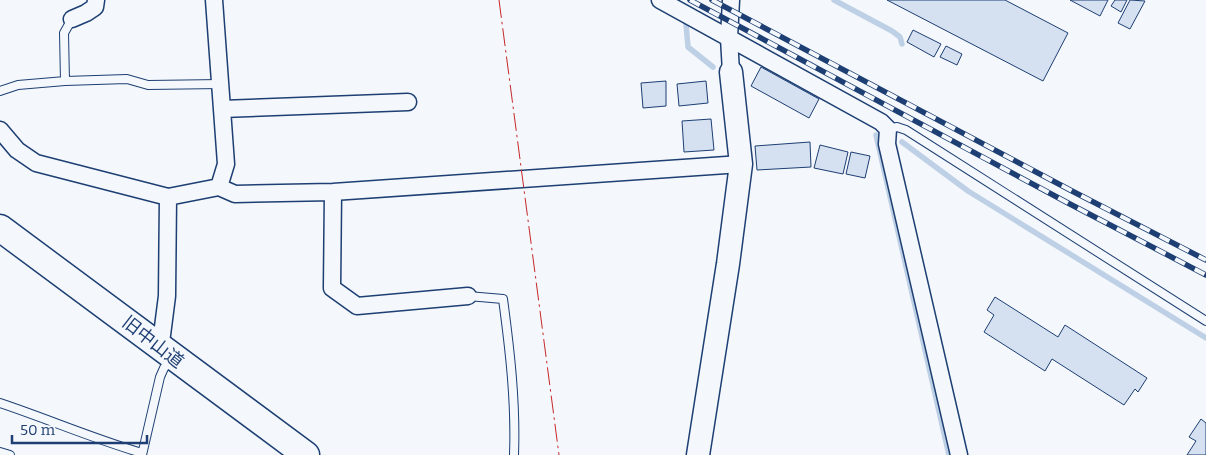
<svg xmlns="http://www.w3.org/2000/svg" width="1206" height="455" font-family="Bitter,'Noto Sans JP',serif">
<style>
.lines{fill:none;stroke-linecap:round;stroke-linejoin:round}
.stream{stroke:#bed0e5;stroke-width:5.5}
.building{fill:#d5e0f0;stroke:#1d3f73}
.lane-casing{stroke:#1d3f73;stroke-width:10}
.street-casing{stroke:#1d3f73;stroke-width:19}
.secondary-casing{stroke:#1d3f73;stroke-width:25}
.primary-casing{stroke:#1d3f73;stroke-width:29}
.lane{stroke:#f4f7fb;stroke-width:8}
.street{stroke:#f4f7fb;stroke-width:16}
.secondary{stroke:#f4f7fb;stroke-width:22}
.primary{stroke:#f4f7fb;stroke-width:26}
.rail-casing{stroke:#1d3f73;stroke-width:5.5}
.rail{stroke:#f4f7fb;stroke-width:4;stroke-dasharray:11;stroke-linecap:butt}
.power{stroke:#c62828;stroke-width:1;stroke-dasharray:18 4 2.5 4;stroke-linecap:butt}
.labels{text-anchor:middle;stroke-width:4;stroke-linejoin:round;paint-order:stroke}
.street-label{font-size:18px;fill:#1d3f73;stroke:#f4f7fb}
</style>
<rect width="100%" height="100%" fill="#f4f7fb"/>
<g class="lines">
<!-- stream -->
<path class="stream" d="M834 0 892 31 900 37 902 44
M686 24 688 47 713 67
M876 135 949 455
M902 142 968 191 1206 338"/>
</g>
<!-- building -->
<path class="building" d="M887 0H1005L1068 33 1043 81Z
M1070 0H1108L1100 16Z
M1115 0H1127L1121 12 1111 6Z
M1130 0 1145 1 1130 29 1118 23Z
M913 30 941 44 934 57 907 42Z
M946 46 962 54 957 65 940 57Z
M761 67 819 99 809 118 751 86Z
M666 81V106L643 108 641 83Z
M706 81 708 103 679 106 677 84Z
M711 119 714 150 684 152 682 121Z
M810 142 811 167 757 170 755 146Z
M820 145 848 152 843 174 814 168Z
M851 152 870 156 865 178 846 174Z
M995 297 1058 337 1065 325 1147 378 1138 392 1135 389 1124 405 1052 359 1045 371 984 332 994 315 987 310Z
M1201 419 1206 423V455H1187L1196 441 1189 437Z"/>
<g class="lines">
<!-- lane casing -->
<g class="lane-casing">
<path id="lane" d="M65 81 64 33 72 19
M0 91 18 85 65 81 127 79 148 85 221 84
M888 129 897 127 906 130 1206 321
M468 296 503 299C510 351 516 403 514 455
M0 403C48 419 94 439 142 453
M0 452 10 455
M142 455 160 377 164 368 171 359"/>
</g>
<!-- street casing -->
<g class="street-casing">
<path id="street" d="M214 0 226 164 219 187
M660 0 881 122 888 129 887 144 959 455
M731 0 729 38 731 72
M72 19 86 13 95 7 96 0
M222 109 408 102
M0 130 17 150 36 163 168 197 219 187 235 194 333 192 741 164
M333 192 332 288 357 306 468 296
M156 343 162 335 167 296 168 197"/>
</g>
<!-- secondary casing -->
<g class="secondary-casing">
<path id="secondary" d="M698 455 728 264 741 164 731 72"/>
</g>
<!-- primary casing -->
<g class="primary-casing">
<path id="primary" d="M0 228 306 455"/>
</g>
<!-- lane -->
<use href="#lane" class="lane"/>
<!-- street -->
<use href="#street" class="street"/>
<!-- secondary -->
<use href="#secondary" class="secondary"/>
<!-- primary -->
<use href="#primary" class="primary"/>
<!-- rail casing -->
<g class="rail-casing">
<path id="rail" d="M690 0 1068 203 1206 275
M712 0 1072 191 1206 260"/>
</g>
<!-- rail -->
<use href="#rail" class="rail"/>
<!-- power -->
<path class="power" d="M499 0 559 455"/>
</g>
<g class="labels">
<!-- street labels -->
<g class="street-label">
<text transform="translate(153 342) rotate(38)" y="6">旧中山道</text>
</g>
</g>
<!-- scale -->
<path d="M12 435v8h135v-8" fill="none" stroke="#1d3f73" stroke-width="2.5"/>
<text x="20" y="435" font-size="15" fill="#1d3f73" stroke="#f4f7fb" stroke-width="4" paint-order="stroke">50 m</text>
</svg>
